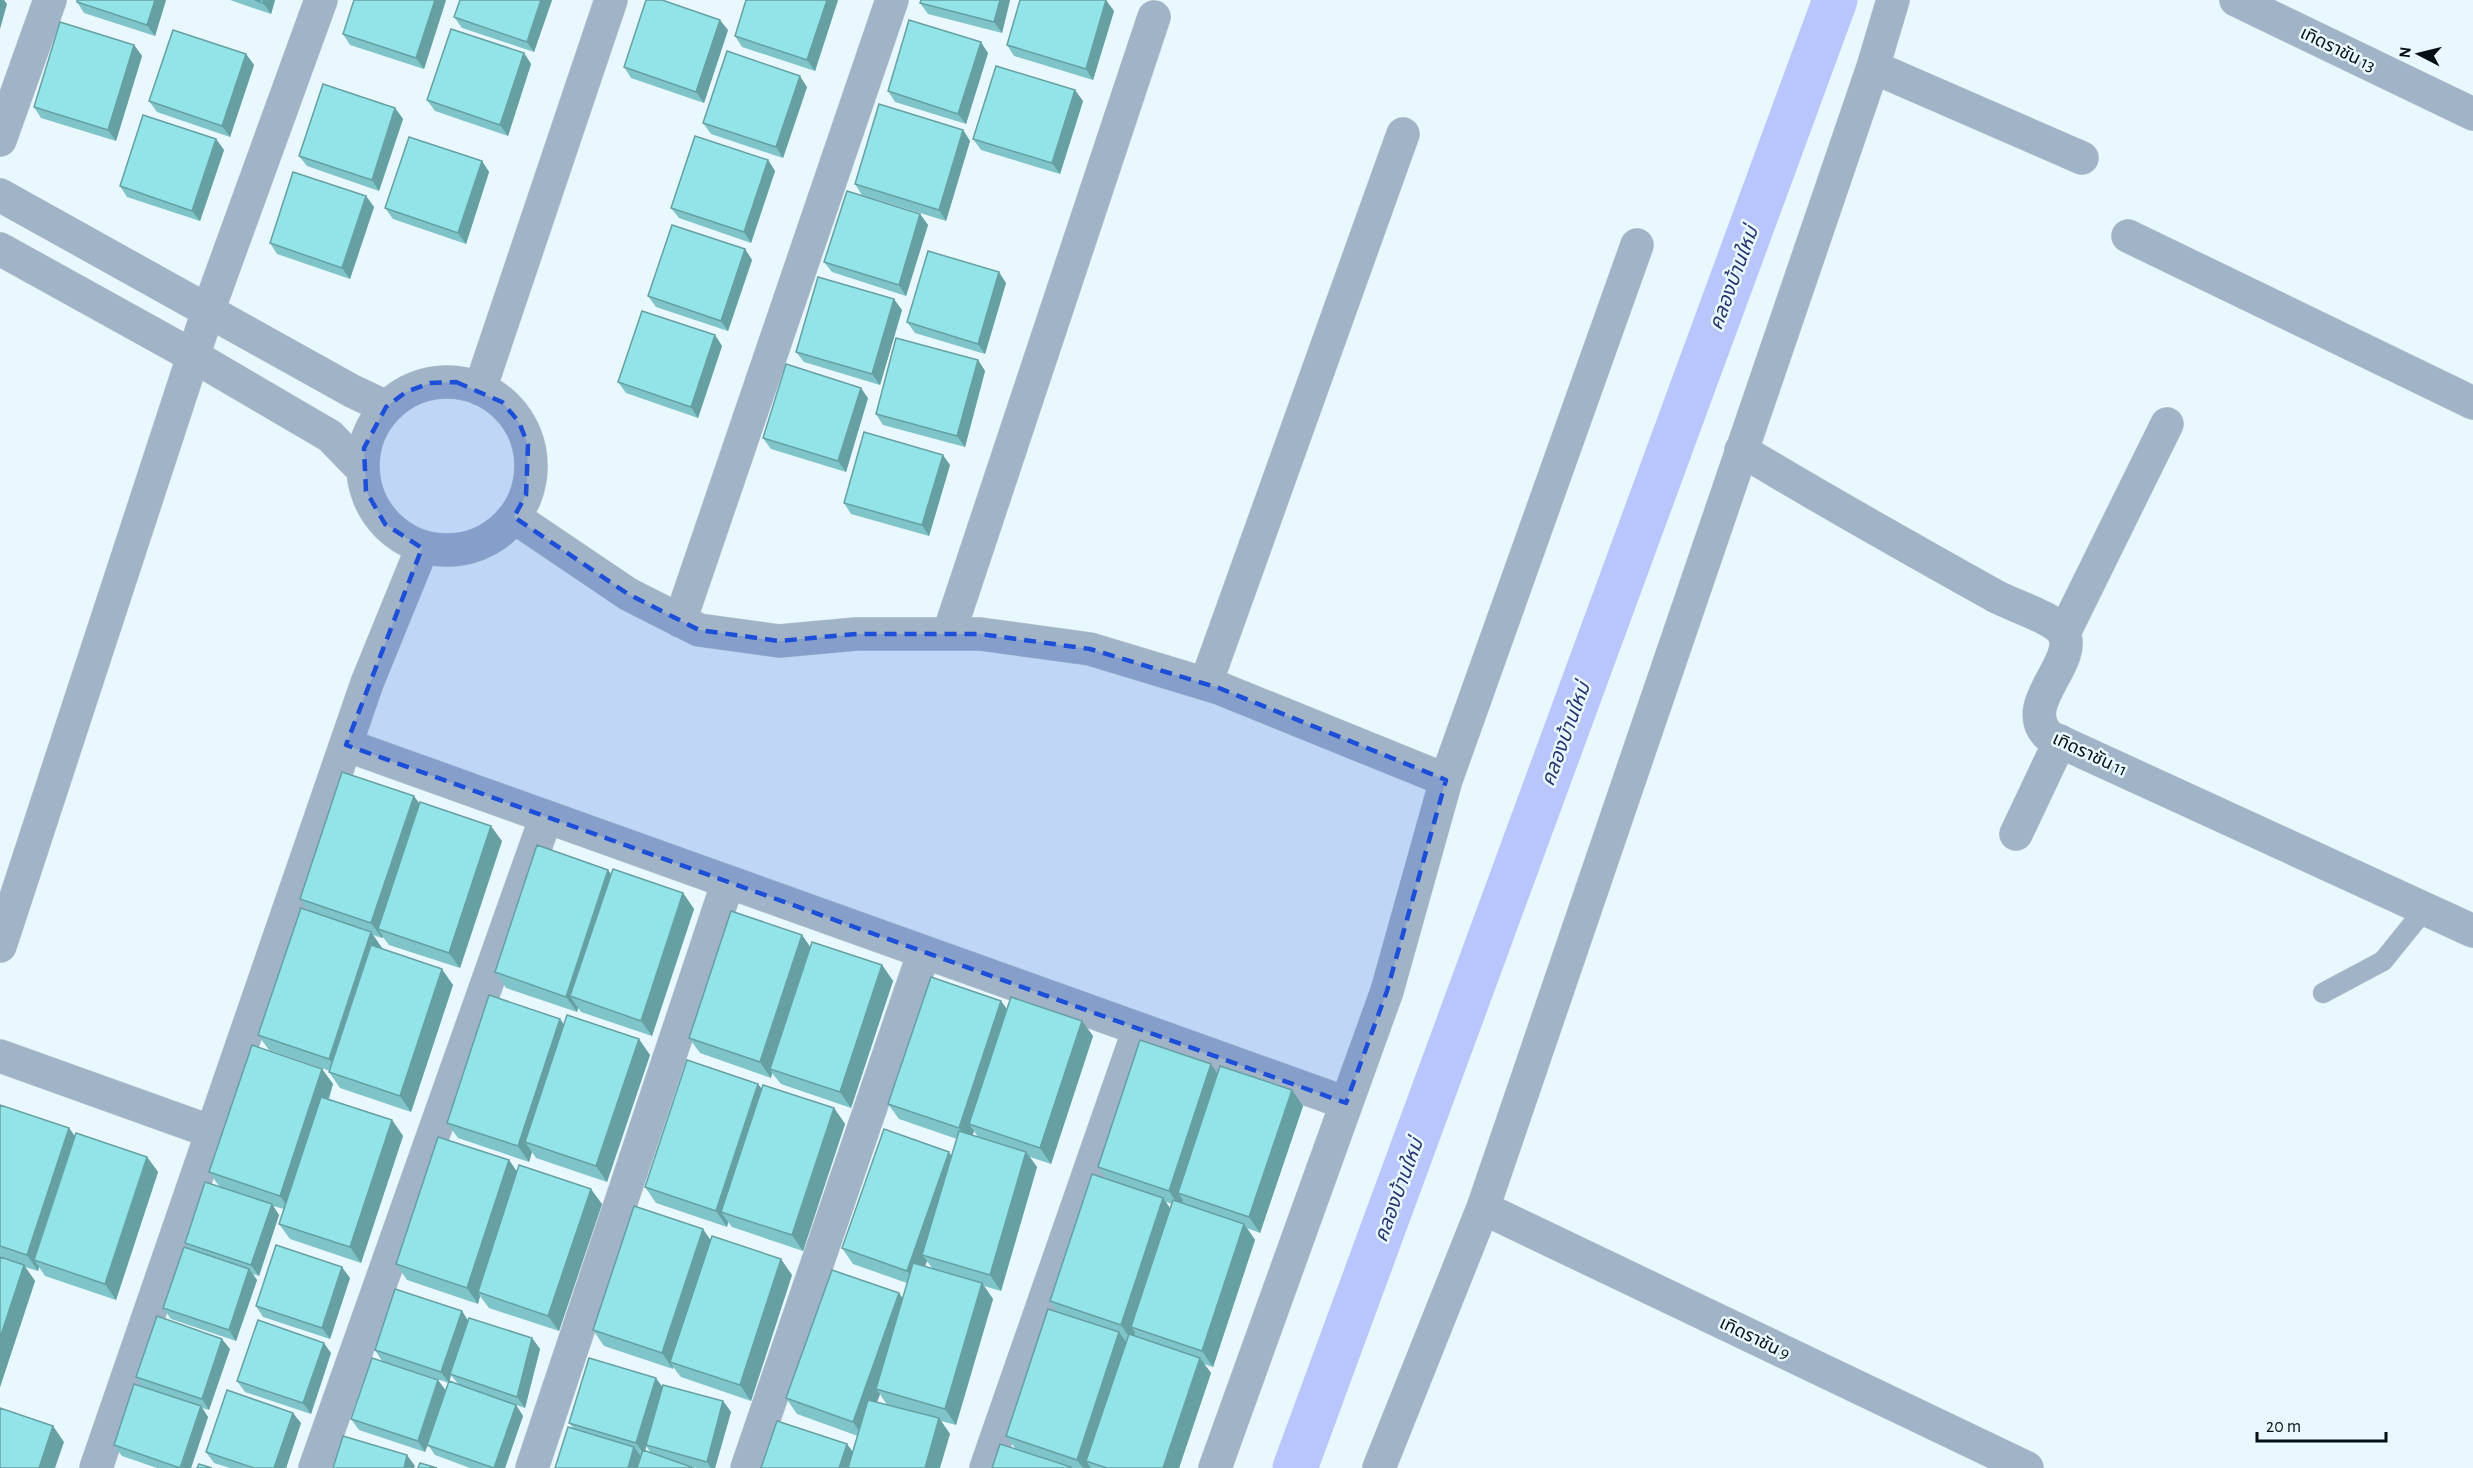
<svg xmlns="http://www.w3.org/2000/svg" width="2473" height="1468" font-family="'Alegreya Sans','Noto Sans Thai',sans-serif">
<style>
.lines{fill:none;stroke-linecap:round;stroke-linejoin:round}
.canal{stroke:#b9c6fe;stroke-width:45}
.service-casing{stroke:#c4d3d9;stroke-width:21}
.minor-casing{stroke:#c4d3d9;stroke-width:34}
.service{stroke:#a0b3c7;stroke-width:20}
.minor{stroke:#a0b3c7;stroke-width:33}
.wall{fill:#7ec4c8;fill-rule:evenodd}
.shaded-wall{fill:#66a0a2}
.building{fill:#92e4e8;stroke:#66a0a2;stroke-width:1.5}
.marked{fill:#1d4ed8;fill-opacity:0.2;stroke:#1d4ed8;stroke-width:4.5;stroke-dasharray:12 8;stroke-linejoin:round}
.labels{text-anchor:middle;stroke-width:5;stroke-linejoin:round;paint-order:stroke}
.street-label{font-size:18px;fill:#030f14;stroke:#e9f8fe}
.water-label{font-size:20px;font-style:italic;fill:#293171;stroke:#e9f8fe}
</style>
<rect width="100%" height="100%" fill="#e9f8fe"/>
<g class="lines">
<!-- canal -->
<path class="canal" d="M1295 1468 1835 0"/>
<!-- service casing -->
<g class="service-casing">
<path id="service" d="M2323 993 2383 961 2425 909"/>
</g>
<!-- minor casing -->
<g class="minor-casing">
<path id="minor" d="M2236 0 2473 114
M1873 67 2082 158
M0 140 50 0
M0 195 352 391 386 407
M2128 236 2473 403
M0 249 195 357 330 436 363 470
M363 466a84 84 0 1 1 168 0a84 84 0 1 1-168 0Z
M480 389 611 0
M1741 450C1825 501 1911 549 1997 597 2012 605 2057 619 2064 634 2078 664 2015 706 2050 737L2473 931
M514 517 628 594 699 630 779 641 856 634H980L1090 649 1219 688 1446 780
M680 621 892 0
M949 633 1154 17
M2064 633 2167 424
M1206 683 1403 134
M346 745 1346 1103
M2016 834 2060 741
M0 946 208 311 321 0
M0 1056 212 1132
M1483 1208 2027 1468
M96 1468 367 683 422 548
M315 1468 546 817
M532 1468 728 882
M747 1468 924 952
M986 1468 1139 1029
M1215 1468 1387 991 1446 780 1637 245
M1379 1468 1483 1208 1873 67 1893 0"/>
</g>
<!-- service -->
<use href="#service" class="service"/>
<!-- minor -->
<use href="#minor" class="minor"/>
</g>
<!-- wall -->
<path class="wall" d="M166 0 155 36 84 13 77 2Z
M230 0H275L271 14Z
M446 0 424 69 350 45 343 34Z
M552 0 534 52 462 28 454 17Z
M746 0H838L815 71 742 47 735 36Z
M921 0H1010L1002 33 928 14 920 3Z
M1114 11 1093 80 1014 56 1007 45Z
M728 30 704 103 631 78 624 67Z
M134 45 142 56 116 141 41 118 34 107Z
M524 53 531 64 508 136 435 111 427 100Z
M988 53 966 124 895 102 888 91Z
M246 54 254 65 230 137 157 112 149 101Z
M807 87 783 158 711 134 703 123Z
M1083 101 1060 174 981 150 973 139Z
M395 108 403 119 379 191 307 166 299 156Z
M963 130 970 141 946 221 862 195 855 184Z
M216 139 224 150 200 221 127 197 120 186Z
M768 160 775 171 751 243 679 218 671 208Z
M482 161 489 172 466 244 393 219 385 208Z
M366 196 374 207 350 279 277 254 270 243Z
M920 214 928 225 906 296 832 272 824 262Z
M745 249 752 260 728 331 656 307 648 296Z
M1006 283 985 354 915 333 907 322Z
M902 310 880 385 804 362 796 352Z
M715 335 722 346 698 418 626 393 618 382Z
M978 360 985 371 965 447 883 425 876 414Z
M868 398 846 472 771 449 763 438Z
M950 465 929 536 851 514 844 503Z
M419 804 502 841 460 968 389 945 383 937 382 938 373 935 382 948V949L453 985 411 1112 340 1088 329 1072 330 1071 269 1050 258 1035 309 911 300 899Z
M608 870 611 874 683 893 694 909 652 1036 581 1012 578 1008 577 1012 506 988 495 972Z
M802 935 810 947 882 965 893 981 851 1108 781 1084 772 1073 771 1078 700 1053 689 1038Z
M1001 1001 1007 1009 1082 1021 1093 1036 1051 1164 1030 1157 1037 1167 1001 1291 984 1286 993 1299 956 1425 941 1421 950 1434 853 1453 858 1436 797 1414 786 1398 899 1293 903 1299 907 1283 853 1264 842 1248 952 1156 957 1139 899 1119 888 1104ZM974 1131 978 1137 972 1135ZM927 1261 932 1268 925 1266ZM880 1394 887 1405 877 1402Z
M560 1019 564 1025 650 1055 607 1182 536 1158 532 1152 529 1162 458 1138 447 1123Z
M322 1069 333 1084 329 1099 392 1120 403 1136 361 1263 290 1239 279 1224 284 1209 273 1206 279 1215 259 1276 253 1274 257 1280 236 1341 171 1319 163 1308 189 1248 185 1243 219 1186 209 1172Z
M1218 1073 1303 1106 1260 1233 1247 1228 1255 1240 1213 1367 1204 1364 1211 1373 1179 1468H992L1015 1448 1006 1436 1057 1312 1050 1301 1106 1178 1098 1167ZM1166 1202 1172 1204 1170 1208Z
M758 1084 762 1089 834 1108 845 1124 803 1251 732 1227 728 1222 727 1227 656 1203 645 1187Z
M0 1105 69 1128 75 1136 147 1157 158 1172 116 1300 45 1276 39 1267 38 1271 25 1267 35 1281 0 1387Z
M509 1160 517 1172 602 1204 559 1331 489 1308 480 1296 478 1304 407 1280 396 1264Z
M710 1240 792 1275 751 1401 681 1377 673 1367V1369L604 1346 593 1330Z
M350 1278 330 1339 263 1317 256 1306Z
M462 1311 468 1321 532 1338 540 1349 525 1408 516 1405 523 1416 505 1468H470L435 1455 428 1445 425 1452 359 1430 351 1419 438 1380 446 1391 436 1421 449 1383 382 1361 375 1350ZM451 1375 458 1384 449 1382Z
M230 1349 209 1410 202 1408 208 1417 191 1468H157L122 1456 114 1445 143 1387 136 1377Z
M331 1353 311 1414 245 1392 237 1381Z
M663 1388 723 1401 731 1412 715 1468H697L683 1464 555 1468 573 1428 569 1423ZM646 1446 651 1453 645 1451Z
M301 1423 286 1468H230L214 1463 206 1452Z"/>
<!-- shaded-wall -->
<path class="shaded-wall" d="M0 0H4L7 4 0 29Z
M155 0H166L155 36 147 25Z
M264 0H275L271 14 263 3Z
M435 0H446L424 69 416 58Z
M541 0H552L534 52 527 42Z
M827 0H838L815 71 807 60Z
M1000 0H1010L1002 33 994 22Z
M1106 0 1114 11 1093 80 1086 69Z
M720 20 728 30 704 103 696 92Z
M981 42 988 53 966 124 958 114Z
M134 45 142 56 116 141 108 130Z
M524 53 531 64 508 136 500 125Z
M246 54 254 65 230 137 222 126Z
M800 76 807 87 783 158 776 147Z
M1075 90 1083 101 1060 174 1052 163Z
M395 108 403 119 379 191 372 180Z
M963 130 970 141 946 221 939 210Z
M216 139 224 150 200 221 192 211Z
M768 160 775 171 751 243 744 232Z
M482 161 489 172 466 244 458 233Z
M366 196 374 207 350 279 342 268Z
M920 214 928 225 906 296 899 285Z
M745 249 752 260 728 331 721 321Z
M999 272 1006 283 985 354 978 344Z
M894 299 902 310 880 385 872 374Z
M715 335 722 346 698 418 691 407Z
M978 360 985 371 965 447 957 436Z
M861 388 868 398 846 472 838 461Z
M943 455 950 465 929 536 922 525Z
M414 796 425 811 378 929 383 937 382 938 371 923Z
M491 826 502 841 460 968 449 953Z
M608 870 619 885 570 996 578 1008 577 1012 566 997Z
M683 893 694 909 652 1036 641 1021Z
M371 932 382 948 340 1075 329 1059Z
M802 935 813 951 770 1069 772 1073 771 1078 760 1062Z
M882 965 893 981 851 1108 840 1092Z
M442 969 453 985 411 1112 400 1096Z
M1001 1001 1012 1017 969 1124 974 1131 970 1143 959 1128Z
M560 1019 571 1035 525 1142 532 1152 529 1162 518 1146Z
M1082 1021 1093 1036 1051 1164 1040 1148Z
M639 1039 650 1055 607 1182 596 1166Z
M1211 1064 1222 1080 1178 1193 1183 1200 1180 1207 1169 1191Z
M322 1069 333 1084 291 1212 280 1196Z
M758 1084 769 1100 721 1212 728 1222 727 1227 716 1211Z
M1292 1090 1303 1106 1260 1233 1249 1217Z
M834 1108 845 1124 803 1251 792 1235Z
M392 1120 403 1136 361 1263 350 1247Z
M69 1128 80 1144 34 1260 39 1267 38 1271 27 1255Z
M949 1152 960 1168 922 1255 927 1261 918 1287 907 1271Z
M1026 1152 1037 1167 1001 1291 990 1275Z
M147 1157 158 1172 116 1300 105 1284Z
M509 1160 520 1176 478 1292 480 1296 478 1304 467 1288Z
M591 1189 602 1204 559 1331 548 1316Z
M1163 1198 1174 1214 1131 1327 1135 1332 1132 1341 1121 1325Z
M272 1204 279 1215 259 1276 251 1265Z
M1244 1224 1255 1240 1213 1367 1202 1351Z
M703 1229 714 1245 670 1362 673 1367V1369L662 1353Z
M781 1259 792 1275 751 1401 740 1385Z
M24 1265 35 1281 0 1387V1338Z
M342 1267 350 1278 330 1339 322 1328Z
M249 1269 257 1280 236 1341 229 1330Z
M982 1283 993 1299 956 1425 945 1409Z
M899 1293 910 1309 876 1389 880 1394 864 1438 853 1422Z
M462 1311 469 1322 450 1374 451 1375 449 1383 441 1372Z
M1119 1332 1130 1348 1086 1461 1091 1468H1083L1077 1460Z
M532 1338 540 1349 525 1408 517 1397Z
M222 1339 230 1349 209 1410 202 1399Z
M324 1343 331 1353 311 1414 303 1403Z
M1200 1358 1211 1373 1179 1468H1163Z
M656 1378 664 1389 644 1454 636 1443Z
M438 1380 446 1391 425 1452 418 1441Z
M723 1401 731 1412 715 1468H711L707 1462Z
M516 1405 523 1416 505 1468H494Z
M201 1406 208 1417 191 1468H181Z
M293 1413 301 1423 286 1468H274Z
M939 1418 950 1434 940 1468H925Z
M53 1426 64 1442 55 1468H39Z
M847 1444 858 1459 855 1468H839Z
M634 1447 642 1458 639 1468H628Z
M407 1455 415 1466 414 1468H404Z"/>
<!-- building -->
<path class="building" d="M77 0H155L147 25 77 2Z
M255 0H264L263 3Z
M354 0H435L416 58 343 34Z
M460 0H541L527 42 454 17Z
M646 0H662L720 20 696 92 624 67Z
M746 0H827L807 60 735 36Z
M921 0H1000L994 22 920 3Z
M1020 0H1106L1086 69 1007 45Z
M909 20 981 42 958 114 888 91Z
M60 22 134 45 108 130 34 107Z
M451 29 524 53 500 125 427 100Z
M173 30 246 54 222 126 149 101Z
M727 51 800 76 776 147 703 123Z
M996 66 1075 90 1052 163 973 139Z
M323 84 395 108 372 180 299 156Z
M879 104 963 130 939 210 855 184Z
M143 115 216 139 192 211 120 186Z
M695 136 768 160 744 232 671 208Z
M409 137 482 161 458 233 385 208Z
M293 172 366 196 342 268 270 243Z
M847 191 920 214 899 285 824 262Z
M672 225 745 249 721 321 648 296Z
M928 251 999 272 978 344 907 322Z
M818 277 894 299 872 374 796 352Z
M642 311 715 335 691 407 618 382Z
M896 338 978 360 957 436 876 414Z
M786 364 861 388 838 461 763 438Z
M864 432 943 455 922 525 844 503Z
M342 772 414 796 371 923 300 899Z
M420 802 491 826 449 953 378 929Z
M537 845 608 870 566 997 495 972Z
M613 869 683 893 641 1021 570 996Z
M301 908 371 932 329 1059 258 1035Z
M731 911 802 935 760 1062 689 1038Z
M812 942 882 965 840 1092 770 1069Z
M371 945 442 969 400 1096 329 1072Z
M931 977 1001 1001 959 1128 888 1104Z
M489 995 560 1019 518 1146 447 1123Z
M1011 997 1082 1021 1040 1148 969 1124Z
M567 1015 639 1039 596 1166 525 1142Z
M1140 1040 1211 1064 1169 1191 1098 1167Z
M252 1045 322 1069 280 1196 209 1172Z
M687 1060 758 1084 716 1211 645 1187Z
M1220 1066 1292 1090 1249 1217 1178 1193Z
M763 1085 834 1108 792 1235 721 1212Z
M321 1097 392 1120 350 1247 279 1224Z
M0 1105 69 1128 27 1255 0 1246Z
M884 1129 949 1152 907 1271 842 1248Z
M959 1131 1026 1152 990 1275 922 1255Z
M76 1133 147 1157 105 1284 34 1260Z
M438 1137 509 1160 467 1288 396 1264Z
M519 1165 591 1189 548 1316 478 1292Z
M1092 1174 1163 1198 1121 1325 1050 1301Z
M205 1182 272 1204 251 1265 185 1243Z
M1173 1200 1244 1224 1202 1351 1131 1327Z
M634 1206 703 1229 662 1353 593 1330Z
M712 1236 781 1259 740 1385 670 1362Z
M276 1245 342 1267 322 1328 256 1306Z
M184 1247 249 1269 229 1330 163 1308Z
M0 1257 24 1265 0 1338Z
M913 1263 982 1283 945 1409 876 1389Z
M832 1270 899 1293 853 1422 786 1398Z
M395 1289 462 1311 441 1372 375 1350Z
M1048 1309 1119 1332 1077 1460 1006 1436Z
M157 1316 222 1339 202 1399 136 1377Z
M469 1318 532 1338 517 1397 450 1374Z
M258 1320 324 1343 303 1403 237 1381Z
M1129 1334 1200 1358 1163 1468H1107L1086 1461Z
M372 1358 438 1380 418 1441 351 1419Z
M589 1358 656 1378 636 1443 569 1423Z
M449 1381 516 1405 494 1468 427 1445Z
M134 1384 201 1406 180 1468 114 1445Z
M663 1385 723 1401 707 1462 646 1445Z
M227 1390 293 1413 274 1468H254L206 1452Z
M868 1400 939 1418 925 1468H848Z
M0 1408 53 1426 39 1468H0Z
M777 1421 847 1444 839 1468H761Z
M568 1427 634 1447 628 1468H555Z
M343 1436 407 1455 404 1468H333Z
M1000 1444 1071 1467V1468H992Z
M643 1450 694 1468H637Z
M420 1463 437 1468H418Z
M199 1464 212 1468H197Z"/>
<!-- marked area -->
<path class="marked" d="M456 382 502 402 519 422 528 445 526 495 514 517 628 594 699 630 779 641 856 634H980L1090 649 1219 688 1446 780 1387 991 1346 1103 346 745 422 548 385 524 366 491 364 448 386 407 406 392 430 383Z"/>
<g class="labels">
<!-- street labels -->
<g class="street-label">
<text transform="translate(2338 49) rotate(26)" y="6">เทิดราชัน 13</text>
<text transform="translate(2090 754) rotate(25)" y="6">เทิดราชัน 11</text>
<text transform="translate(1755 1338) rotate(26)" y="6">เทิดราชัน 9</text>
</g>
<!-- water labels -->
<g class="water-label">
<text transform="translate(1733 278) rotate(-70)" y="7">คลองบ้านใหม่</text>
<text transform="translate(1565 734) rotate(-70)" y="7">คลองบ้านใหม่</text>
<text transform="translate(1398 1190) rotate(-70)" y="7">คลองบ้านใหม่</text>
</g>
</g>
<!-- north arrow -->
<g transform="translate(2419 54) rotate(277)" stroke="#e9f8fe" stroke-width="4.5" paint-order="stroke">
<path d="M0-4.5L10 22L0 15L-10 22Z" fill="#030f14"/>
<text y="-9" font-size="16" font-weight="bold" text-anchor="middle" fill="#030f14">N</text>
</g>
<!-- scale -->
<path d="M2257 1432v9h129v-9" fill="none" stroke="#030f14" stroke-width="3"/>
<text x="2266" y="1432" font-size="18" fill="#030f14" stroke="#e9f8fe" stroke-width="4.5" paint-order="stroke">20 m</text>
</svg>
